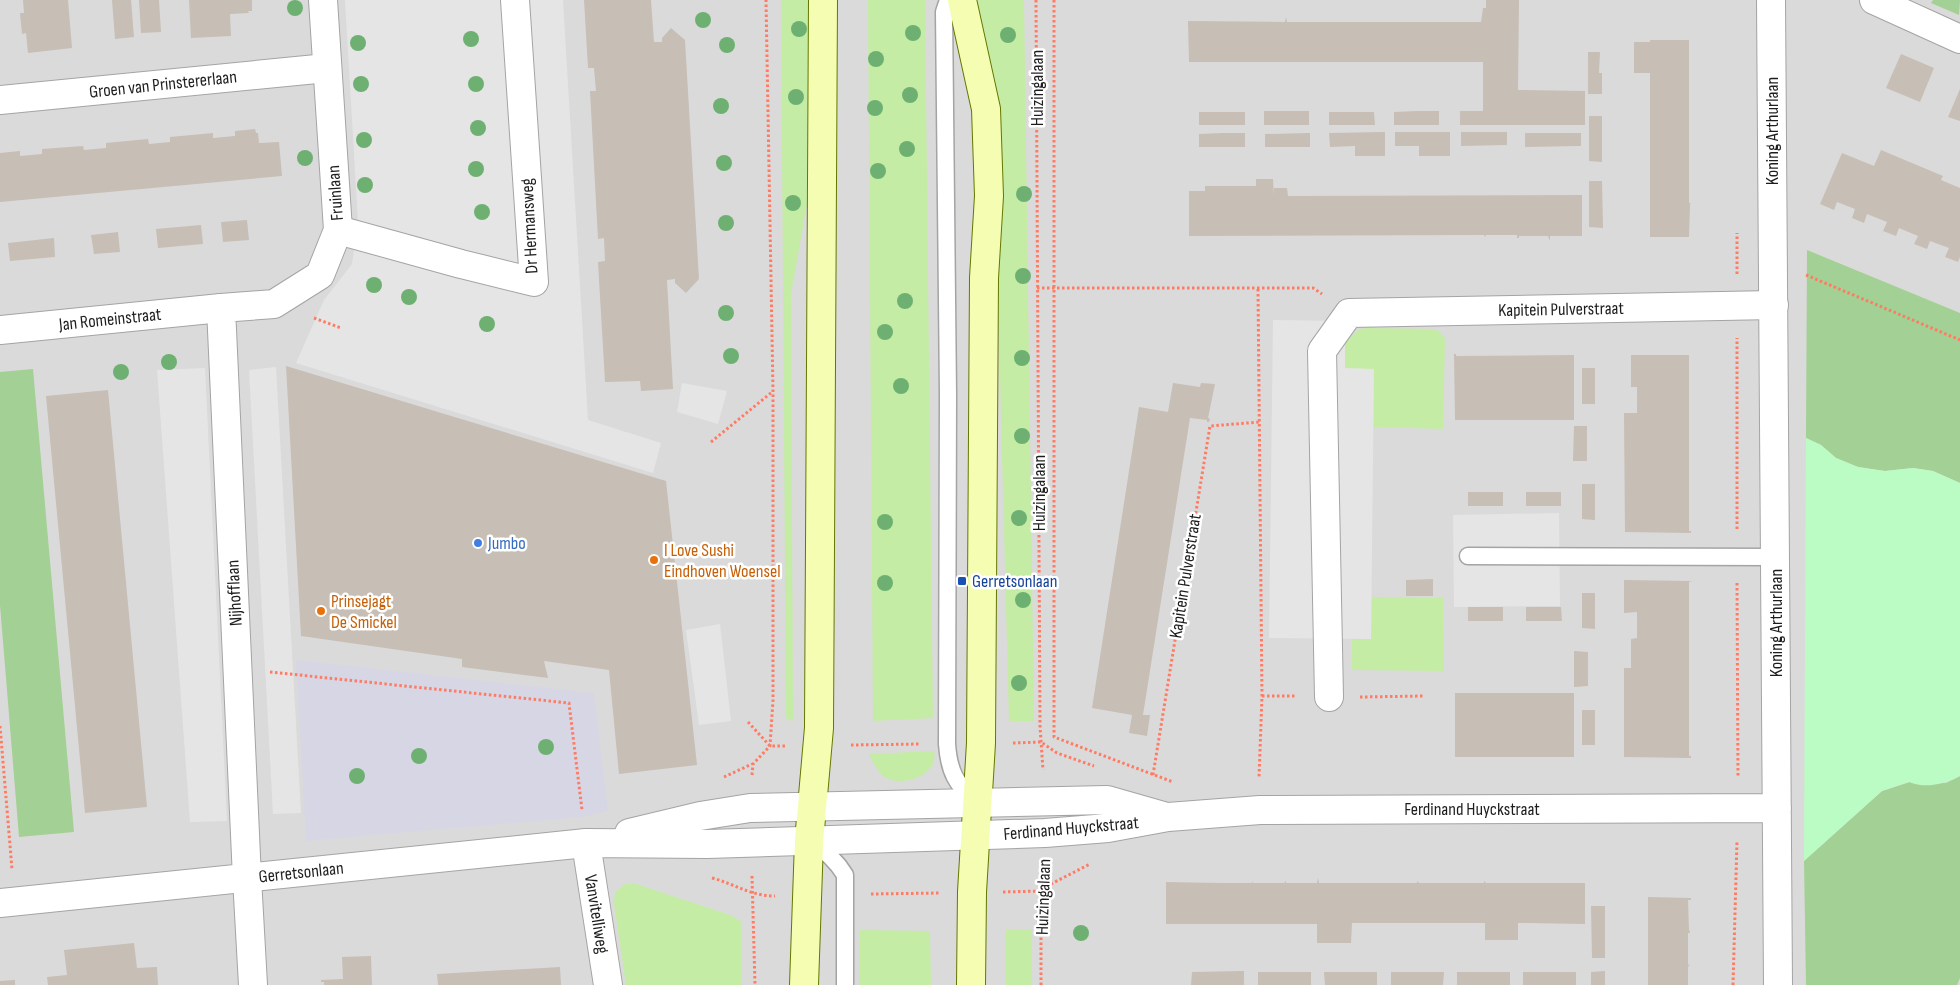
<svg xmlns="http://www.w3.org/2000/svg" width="1960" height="985" font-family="'Sofia Sans Condensed',sans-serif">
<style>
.residential{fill:#dbdada}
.grass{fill:#c4eca4}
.forest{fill:#a3d094}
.park{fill:#bbfcc4}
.parking{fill:#e5e5e5}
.plaza{fill:#d7d6e4}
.building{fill:#c7beb5}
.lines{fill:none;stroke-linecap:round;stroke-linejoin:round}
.service-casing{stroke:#a4a4a4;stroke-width:19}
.minor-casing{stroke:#a4a4a4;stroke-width:30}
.tertiary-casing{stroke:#a4a4a4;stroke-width:30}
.secondary-casing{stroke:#647800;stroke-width:30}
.path{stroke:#ff7b63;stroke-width:3;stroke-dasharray:2.5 2.5;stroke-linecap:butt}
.service{stroke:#fff;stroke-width:16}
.minor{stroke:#fff;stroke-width:28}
.tertiary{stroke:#fff;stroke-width:28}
.secondary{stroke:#f5fdb2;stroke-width:28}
.tree{fill:#6eb072}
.shop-dot{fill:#3f7fe0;stroke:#fff;stroke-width:2}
.food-dot{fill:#e8710a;stroke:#fff;stroke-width:2}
.transit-dot{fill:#1a4fb4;stroke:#fff;stroke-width:2}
.labels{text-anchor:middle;stroke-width:5;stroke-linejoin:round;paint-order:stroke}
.street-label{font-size:18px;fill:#1d1d1d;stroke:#fff}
.shop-label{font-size:18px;fill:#366cbe;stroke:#fff;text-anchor:start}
.food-label{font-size:18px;fill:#c56008;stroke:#fff;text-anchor:start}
.transit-label{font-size:18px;fill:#164399;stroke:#fff;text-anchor:start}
</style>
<rect width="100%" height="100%" fill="#efebe2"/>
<!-- residential -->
<path class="residential" d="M0 0H1960V985H0Z"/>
<!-- grass -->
<path class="grass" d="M781 0H815V159L791 294 793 721 786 718Z
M868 0H925L933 718 873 721Z
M976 0H1024L1034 721H1009L993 109Z
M1366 328 1435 329 1441 333 1445 339 1443 429 1374 427V369H1345V343L1358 330Z
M1372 597 1443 598 1444 671 1352 670V639H1371Z
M934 751C939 774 907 786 888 779 879 775 873 762 869 754Z
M633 883 733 916 741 922V985H626L614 903 615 892 625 884Z
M860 930 930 931 931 985H859Z
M1006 930H1032V985H1006Z"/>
<!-- forest -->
<path class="forest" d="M1933 0H1960L1959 15 1931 3Z
M1807 250 1960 313V483L1933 471 1913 468 1885 471 1858 467 1836 458 1821 445 1806 438Z
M33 369 74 832 19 837 0 605V372Z
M1960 776V978L1957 985H1806L1804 861 1882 791 1910 782 1946 783Z"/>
<!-- park -->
<path class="park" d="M1806 438 1821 445 1836 458 1858 467 1885 471 1913 468 1933 471 1960 483V776C1945 784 1926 789 1909 782L1882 791 1804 861Z"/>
<!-- parking -->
<path class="parking" d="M345 0H563L588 420 661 443 653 473 296 363 324 300 352 264 358 222Z
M1273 320 1345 321V368L1374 369 1371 639 1269 638Z
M276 367 301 813 273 814 249 370Z
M205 368 227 821 190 822 157 370Z
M682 383 727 391 718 424 677 412Z
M1559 513 1560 606 1454 607 1453 515Z
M720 624 731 721 699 725 686 630Z"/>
<!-- plaza -->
<path class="plaza" d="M296 660 594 693 608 811 582 817 306 841Z"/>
<!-- building -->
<path class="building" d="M23 0H68L72 48 28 53 26 33 22 34 20 13H24Z
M112 0H131L134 37 115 39Z
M139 0H159L161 32 141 33Z
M189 0H252V11H248L249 13 230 14 231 36 191 38Z
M584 0H651L654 42H662V38L671 28 685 40 699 279 686 293 675 283V279L667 280 673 389 641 391 640 381 605 382 598 262 605 261 604 238 598 239 590 91H596L594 68H588Z
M1486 0H1519L1518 90 1585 91V125H1460V111H1483V62H1189L1188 21 1285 22 1286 17 1287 22H1481L1483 8H1486Z
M1650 40H1689V203H1691L1690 204 1689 237H1650V73H1634V42H1650Z
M1588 52H1600L1599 73H1602V94H1588Z
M1901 54 1934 68 1920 102 1886 88Z
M1960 89V121L1948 117Z
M1264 111H1309V125H1264Z
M1417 111H1439V125H1394V112Z
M1199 112H1245V125H1199Z
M1329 112H1374L1375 125H1329Z
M1589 116H1602V162L1589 161Z
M255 129 256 133H258L259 143 279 142 282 176 0 202V153L20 151V156L42 154V149L83 146 84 150 106 148V143L148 139 149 144 170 142V137L213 133V138L235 136V131Z
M1385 132V156H1355V146L1330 147 1329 133Z
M1395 132H1450V156H1419V146H1395Z
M1461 132H1507V145L1461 146Z
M1223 133H1245V147H1199V134Z
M1310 133V147H1265V134Z
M1525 133H1581V146L1525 147Z
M1881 150 1943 176 1941 180 1960 188V257L1958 262 1945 257 1949 248 1930 241 1927 249 1914 244 1918 236 1899 228 1896 236 1883 231 1887 222 1867 214 1864 223 1852 218 1855 209 1837 202 1834 210 1820 204 1842 153 1874 166Z
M1256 179H1273L1274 196V188H1287L1288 196 1582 195V236H1550V241L1548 236H1519V238H1517V235H1486L1485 237 1484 235 1189 236V191H1205V186H1256Z
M1589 181H1602L1603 228 1589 227Z
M247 220 249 240 223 242 221 222Z
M201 225 203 244 158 248 156 229Z
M118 232 120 252 94 254 91 235Z
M54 238 55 257 10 261 8 243Z
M1454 354H1456V356L1574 355V420H1455Z
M1631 355H1689V531H1691V533L1625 532 1624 413H1637V387H1631Z
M286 366 666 481 697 765 619 774 609 670 544 661 548 678 462 667V659L301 636Z
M1582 368H1595V404H1582Z
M1173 383 1200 387 1201 383 1215 384 1208 418 1210 419 1209 422H1207V420L1190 418 1143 715H1150L1147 736 1129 733 1132 715 1092 708 1139 407 1168 412Z
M108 390 147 807 85 813 46 396Z
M1574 426H1587V461H1573Z
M1582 484H1595V520L1582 519Z
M1468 492H1503V506H1468Z
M1526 492H1561V506H1526Z
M1433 579V596H1406V580Z
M1624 580 1692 581 1689 582V756H1691V758L1624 757V668H1631V639L1637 638V612L1624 613Z
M1582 593H1595V629L1582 628Z
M1468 607H1503V621H1468Z
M1526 607H1561L1562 621H1526Z
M1574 651 1588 652V686L1574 687Z
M1455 693H1574V757H1455Z
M1582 710H1595V745H1582Z
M1318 878 1319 883H1417V881L1419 883H1484V881L1486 883H1585V924L1518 923V940H1485V923H1352L1351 943H1317V924H1166V882L1220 883H1252L1253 881V883H1284L1286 881V883H1317Z
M1648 897 1691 898V900H1688L1689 931H1690V933H1688V965L1690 964 1688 967V985H1648Z
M1591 906H1605V958H1592Z
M134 943 137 968 157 967 158 985H48L47 977 67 975 64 950Z
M371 956 372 985H324V982H321V980L343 979 342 957Z
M560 967 561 985H438L437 974Z
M1244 971V985H1191L1192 972Z
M1605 971V985H1591V972Z
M1258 972H1311V985H1258Z
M1324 972H1377V985H1325Z
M1391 972H1444L1443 985H1391Z
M1457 972H1510V985H1457Z
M1523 972H1576V985H1523Z
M15 980V985H0V981Z"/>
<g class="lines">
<!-- service casing -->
<g class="service-casing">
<path id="service" d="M948 0 944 12 948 395 947 744C949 772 956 784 976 802
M1468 556 1775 557
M811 842C826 851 836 860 845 875V985"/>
</g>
<!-- minor casing -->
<g class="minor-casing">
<path id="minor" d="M1874 0 1960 39
M0 100 327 68
M338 230 461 264 534 282 515 0
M0 330 221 308
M1329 697 1322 351 1349 313 1774 305
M586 843 608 985
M247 878 253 985"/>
</g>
<!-- tertiary casing -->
<g class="tertiary-casing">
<path id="tertiary" d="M1771 0 1778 985
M629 833 700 816 750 808 1107 800 1163 816
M247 878 221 308 274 304 320 275 338 230 323 0
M0 903 586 843 707 844 1045 833 1108 828 1168 817 1260 810 1777 808"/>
</g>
<!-- secondary casing -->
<g class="secondary-casing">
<path id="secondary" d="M962 0 986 109 989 196 984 278 981 743 972 892 971 985
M804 985 809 841 819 728 823 0"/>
</g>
<!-- path -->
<path class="path" d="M1036 0 1040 726 1043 770
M1054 0V737L1173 782
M1737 274V233
M1806 275 1960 340
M1037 288H1313L1322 294
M1258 289 1262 696 1259 778
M314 318 341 328
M711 442 772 392
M1737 529V338
M1737 583 1738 777
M270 672 569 703 582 810
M1262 696H1296
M1360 697 1424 696
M748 722 770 746H785
M0 726 12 869
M1013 743 1041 742 1057 753 1094 766
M851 745 920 744
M752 775 753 764 770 746 773 700V391L766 0
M1153 775 1210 426 1260 422
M724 777 752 764
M752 876 755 985
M712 878C735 884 750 896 775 896
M1003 892 1041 891 1047 886 1090 864
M871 894 940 893
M1041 985V891L1043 866
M1733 985 1737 841"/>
<!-- service -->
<use href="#service" class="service"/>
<!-- minor -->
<use href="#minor" class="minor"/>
<!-- tertiary -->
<use href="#tertiary" class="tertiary"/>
<!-- secondary -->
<use href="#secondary" class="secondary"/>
</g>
<!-- trees -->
<g class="tree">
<circle cx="295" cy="8" r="8"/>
<circle cx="703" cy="20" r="8"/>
<circle cx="799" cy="29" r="8"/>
<circle cx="913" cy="33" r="8"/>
<circle cx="1008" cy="35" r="8"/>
<circle cx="471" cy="39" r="8"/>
<circle cx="358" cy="43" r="8"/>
<circle cx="727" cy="45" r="8"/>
<circle cx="876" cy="59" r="8"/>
<circle cx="361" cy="84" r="8"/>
<circle cx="476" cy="84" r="8"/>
<circle cx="910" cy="95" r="8"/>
<circle cx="796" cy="97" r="8"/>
<circle cx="721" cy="106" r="8"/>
<circle cx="875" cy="108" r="8"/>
<circle cx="478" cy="128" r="8"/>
<circle cx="364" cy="140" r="8"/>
<circle cx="907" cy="149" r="8"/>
<circle cx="305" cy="158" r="8"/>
<circle cx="724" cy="163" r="8"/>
<circle cx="476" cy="169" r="8"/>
<circle cx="878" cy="171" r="8"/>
<circle cx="365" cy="185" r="8"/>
<circle cx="1024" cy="194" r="8"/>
<circle cx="793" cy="203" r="8"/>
<circle cx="482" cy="212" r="8"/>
<circle cx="726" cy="223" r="8"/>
<circle cx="1023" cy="276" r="8"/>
<circle cx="374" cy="285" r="8"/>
<circle cx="409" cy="297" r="8"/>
<circle cx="905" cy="301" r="8"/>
<circle cx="726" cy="313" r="8"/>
<circle cx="487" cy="324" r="8"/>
<circle cx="885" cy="332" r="8"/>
<circle cx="731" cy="356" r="8"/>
<circle cx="1022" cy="358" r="8"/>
<circle cx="169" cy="362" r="8"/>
<circle cx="121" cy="372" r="8"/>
<circle cx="901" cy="386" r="8"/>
<circle cx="1022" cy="436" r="8"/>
<circle cx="1019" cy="518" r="8"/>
<circle cx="885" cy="522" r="8"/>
<circle cx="885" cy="583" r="8"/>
<circle cx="1023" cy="600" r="8"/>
<circle cx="1019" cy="683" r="8"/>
<circle cx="546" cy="747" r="8"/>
<circle cx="419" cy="756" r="8"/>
<circle cx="357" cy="776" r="8"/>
<circle cx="1081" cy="933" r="8"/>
</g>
<!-- markers -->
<circle class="shop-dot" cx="478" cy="543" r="5"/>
<g class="food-dot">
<circle cx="654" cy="560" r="5"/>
<circle cx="321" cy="611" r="5"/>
</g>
<rect class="transit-dot" x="957" y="576" width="10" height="10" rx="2.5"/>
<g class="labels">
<!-- street labels -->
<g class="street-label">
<text transform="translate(163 84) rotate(-6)" y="6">Groen van Prinstererlaan</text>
<text transform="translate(1037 88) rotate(-90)" y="6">Huizingalaan</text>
<text transform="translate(1772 131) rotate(-90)" y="6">Koning Arthurlaan</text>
<text transform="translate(335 193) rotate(-94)" y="6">Fruinlaan</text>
<text transform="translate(529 226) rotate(-93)" y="6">Dr Hermansweg</text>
<text transform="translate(1561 309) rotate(-1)" y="6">Kapitein Pulverstraat</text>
<text transform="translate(110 319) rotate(-6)" y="6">Jan Romeinstraat</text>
<text transform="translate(1039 493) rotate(-90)" y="6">Huizingalaan</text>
<text transform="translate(1185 576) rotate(-81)" y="6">Kapitein Pulverstraat</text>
<text transform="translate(234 593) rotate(-93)" y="6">Nijhofflaan</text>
<text transform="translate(1776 623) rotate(-90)" y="6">Koning Arthurlaan</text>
<text x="1472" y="815">Ferdinand Huyckstraat</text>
<text transform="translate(1071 828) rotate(-5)" y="6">Ferdinand Huyckstraat</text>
<text transform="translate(301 872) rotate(-6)" y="6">Gerretsonlaan</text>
<text transform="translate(1043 897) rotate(-88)" y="6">Huizingalaan</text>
<text transform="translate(597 914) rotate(81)" y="6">Vanvitelliweg</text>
</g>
<!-- shop labels -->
<g class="shop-label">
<text x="488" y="549">Jumbo</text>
</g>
<!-- food labels -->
<g class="food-label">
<text x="664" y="556">I Love Sushi<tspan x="664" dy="21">Eindhoven Woensel</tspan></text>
<text x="331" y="607">Prinsejagt<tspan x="331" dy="21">De Smickel</tspan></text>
</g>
<!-- transit labels -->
<g class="transit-label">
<text x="972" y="587">Gerretsonlaan</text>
</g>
</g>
</svg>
